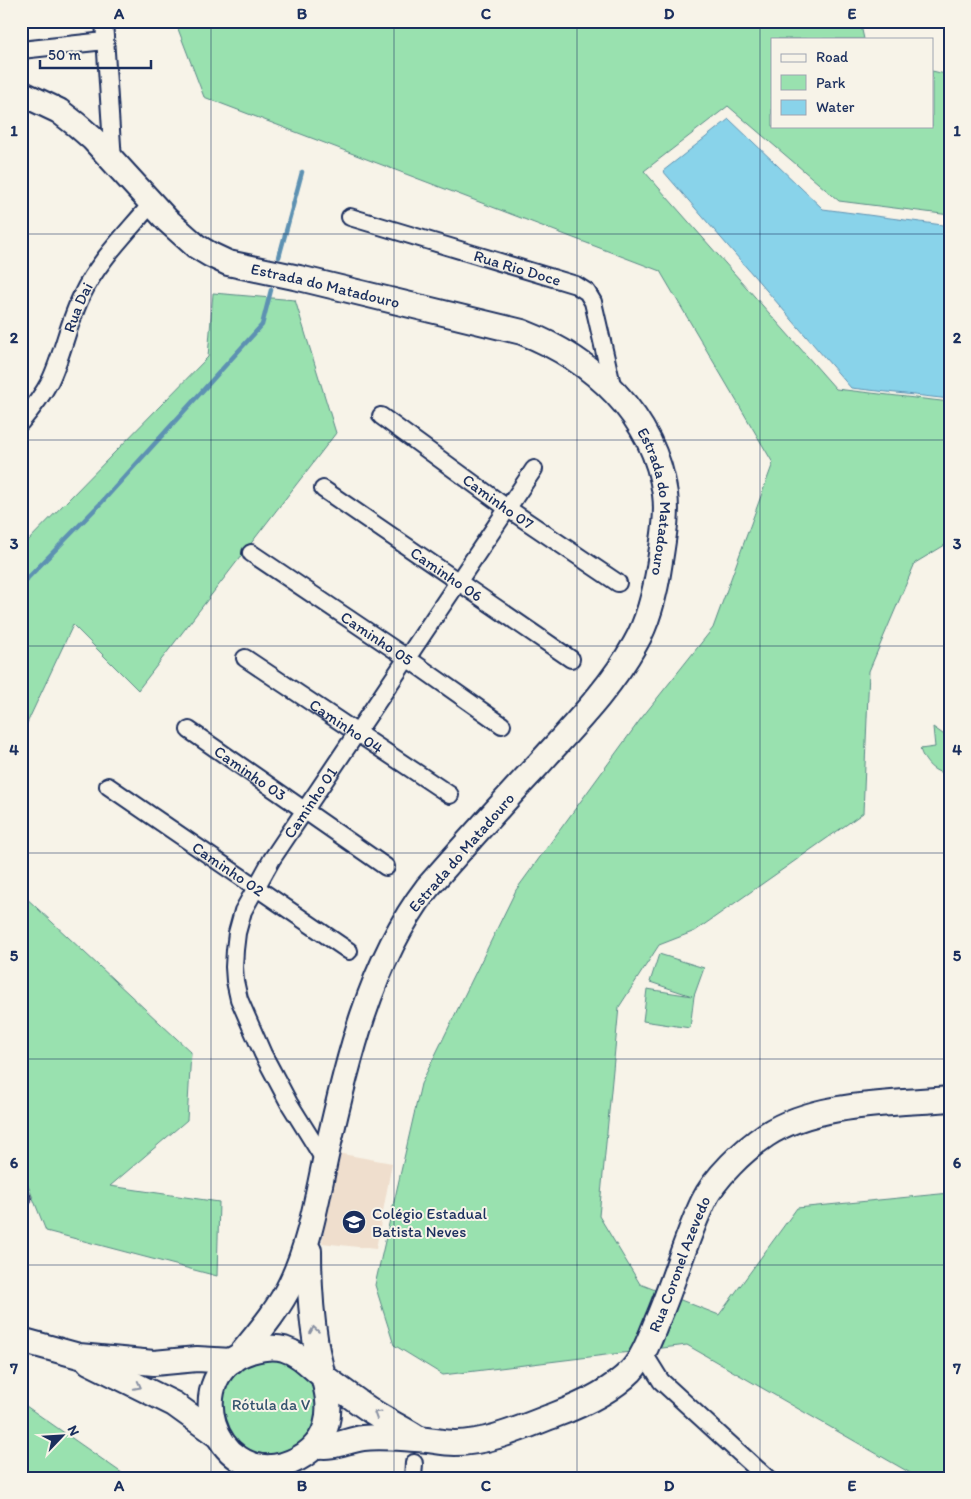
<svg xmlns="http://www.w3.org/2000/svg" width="971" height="1499" font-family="Itim,sans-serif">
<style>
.built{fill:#efdecd}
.green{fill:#99e1af;stroke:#5a8886}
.water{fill:#89d3ea;stroke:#5d91b2}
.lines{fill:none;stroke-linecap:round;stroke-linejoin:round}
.stream{stroke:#5d91b2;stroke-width:4.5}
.street-casing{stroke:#1b2f5e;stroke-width:20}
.secondary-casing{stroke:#1b2f5e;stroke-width:28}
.street{stroke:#f7f3e8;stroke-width:16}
.secondary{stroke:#f7f3e8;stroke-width:24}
.oneway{stroke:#8991a3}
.grid{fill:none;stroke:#1b2f5e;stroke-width:1;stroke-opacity:0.55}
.labels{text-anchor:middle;stroke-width:4;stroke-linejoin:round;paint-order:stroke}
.street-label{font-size:16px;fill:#1b2f5e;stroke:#f7f3e8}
.poi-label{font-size:16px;fill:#1b2f5e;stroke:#f7f3e8;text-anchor:start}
.park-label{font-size:16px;fill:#34536e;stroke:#f7f3e8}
.neatline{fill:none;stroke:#1b2f5e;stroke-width:2}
.grid-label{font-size:16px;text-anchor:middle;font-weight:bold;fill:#1b2f5e}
</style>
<rect width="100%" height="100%" fill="#f7f3e8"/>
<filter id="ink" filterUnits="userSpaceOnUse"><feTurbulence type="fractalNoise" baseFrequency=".02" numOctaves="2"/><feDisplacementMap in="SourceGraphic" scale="10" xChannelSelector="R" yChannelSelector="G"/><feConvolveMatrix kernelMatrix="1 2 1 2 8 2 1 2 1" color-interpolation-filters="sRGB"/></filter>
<g filter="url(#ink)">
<!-- built -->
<path class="built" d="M337 1153 392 1163 376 1249 322 1243Z"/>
<!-- green -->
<path class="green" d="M175 21H860L864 39H772V126H932V71L950 75V215L839 201 728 106 644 171 836 389 950 402V542L915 563 869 671 863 813 695 931 659 945 619 1007 599 1216 640 1284 719 1315 797 1208 950 1193V1478H919L687 1345 443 1375 394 1345 375 1285 421 1084 516 890 640 720 713 628 773 463 660 271 204 97Z
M213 293 295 300 336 433 138 690 73 625 21 736V548L208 357Z
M933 727 950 739V773C935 775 924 762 920 749L935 747Z
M21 881 22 894 191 1052 187 1120 110 1186 219 1202 217 1276 46 1231 21 1168Z
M659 954 704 968 694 996 690 1028 643 1021 647 989 692 996 650 982Z
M269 1353 305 1365 322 1398C320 1407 314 1433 309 1438 303 1446 292 1450 283 1453 235 1464 200 1404 235 1368 241 1362 261 1356 269 1353Z
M21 1406H26L129 1478H21Z"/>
<!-- water -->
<path class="water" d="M729 119 823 209 950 226V399L851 388 663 171Z"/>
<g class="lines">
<!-- stream -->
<path class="stream" d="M279 257 302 172
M21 585 101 503 262 325 271 290"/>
<!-- street casing -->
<g class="street-casing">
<g id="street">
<path d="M104 21 113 161"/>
<path d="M21 50 105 41"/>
<path id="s1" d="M350 217 576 285 587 292 593 302 613 389"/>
<path id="s2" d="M381 416 507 508 618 583"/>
<path id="s3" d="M21 422C32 409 42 396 50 381 63 354 68 323 82 295 98 261 127 233 151 204"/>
<path id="s4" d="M323 489 571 659"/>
<path id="s5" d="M251 553 407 658 502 725"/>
<path id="s6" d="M245 658 450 795"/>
<path id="s7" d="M189 730 386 867"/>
<path id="s8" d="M108 786 349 951"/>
<path id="s9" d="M325 1161 289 1103 263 1054 239 999 235 981 234 967 235 950 237 933 243 911 272 859 534 469"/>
<path d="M21 1199H22"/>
<path d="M643 1352 661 1381 767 1478"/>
<path d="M413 1478 414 1463"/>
</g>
</g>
<!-- secondary casing -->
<g class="secondary-casing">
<g id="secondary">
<path id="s10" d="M21 93 59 111 77 125 93 139 167 220 196 246 211 255 228 263 299 278 522 332C592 359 654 415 665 494 668 516 663 540 660 561 656 589 649 620 635 644 610 689 572 727 538 765 500 805 463 847 427 888 370 962 346 1066 326 1156 317 1198 310 1243 291 1283 279 1309 259 1332 241 1354"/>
<path d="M309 1251C309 1283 311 1314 316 1345 320 1373 334 1398 326 1426 320 1447 302 1459 283 1465 214 1484 178 1373 251 1351 262 1348 273 1346 284 1349 303 1355 312 1369 327 1379 342 1390 358 1402 373 1412 387 1421 402 1428 416 1437"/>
<path d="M21 1340 79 1356 154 1363 197 1359 232 1361"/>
<path d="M89 1362 174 1404 217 1435"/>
<path id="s11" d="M316 1445C332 1449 347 1440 363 1438 380 1436 398 1438 415 1439 428 1439 441 1443 455 1443 489 1443 523 1427 555 1415 582 1405 610 1392 631 1371 643 1358 650 1338 657 1321 674 1282 685 1240 703 1202 715 1177 744 1150 766 1135 816 1102 892 1104 950 1099"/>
</g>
</g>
<!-- street -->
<use href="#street" class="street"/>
<!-- secondary -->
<use href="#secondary" class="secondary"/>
</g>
<!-- one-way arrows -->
<defs><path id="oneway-chevron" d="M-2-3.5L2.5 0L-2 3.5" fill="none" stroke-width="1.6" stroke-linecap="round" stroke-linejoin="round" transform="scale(1.25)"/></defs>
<g class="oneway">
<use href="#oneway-chevron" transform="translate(314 1330) rotate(-99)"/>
<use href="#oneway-chevron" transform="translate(138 1386) rotate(27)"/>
<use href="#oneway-chevron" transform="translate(377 1414) rotate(-148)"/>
</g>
</g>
<!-- grid -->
<path class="grid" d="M211 21V1478M394 21V1478M577 21V1478M760 21V1478M21 234H950M21 440H950M21 646H950M21 853H950M21 1059H950M21 1265H950"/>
<!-- icons -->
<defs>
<g id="school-disc" transform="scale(1.25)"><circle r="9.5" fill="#1b2f5e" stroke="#f7f3e8"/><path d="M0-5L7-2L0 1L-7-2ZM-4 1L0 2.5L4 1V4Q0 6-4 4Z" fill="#fff"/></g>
</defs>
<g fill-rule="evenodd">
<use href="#school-disc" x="354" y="1222"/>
</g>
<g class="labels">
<!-- street labels -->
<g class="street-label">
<text dy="6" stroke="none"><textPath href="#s1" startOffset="175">Rua Rio Doce</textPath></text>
<text dy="6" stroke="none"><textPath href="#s10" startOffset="371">Estrada do Matadouro</textPath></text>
<text dy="6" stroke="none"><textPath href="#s3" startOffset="129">Rua Dai</textPath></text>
<text dy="6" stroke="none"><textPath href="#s2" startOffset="145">Caminho 07</textPath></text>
<text dy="6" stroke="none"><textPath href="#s10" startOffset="806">Estrada do Matadouro</textPath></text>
<text dy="6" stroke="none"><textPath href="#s4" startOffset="150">Caminho 06</textPath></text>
<text dy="6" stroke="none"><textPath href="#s5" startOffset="152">Caminho 05</textPath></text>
<text dy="6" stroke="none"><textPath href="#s6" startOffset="122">Caminho 04</textPath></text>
<text dy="6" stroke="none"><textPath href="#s7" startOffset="75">Caminho 03</textPath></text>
<text dy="6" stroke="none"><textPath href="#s9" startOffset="401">Caminho 01</textPath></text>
<text transform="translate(461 852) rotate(-49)" y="6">Estrada do Matadouro</text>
<text dy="6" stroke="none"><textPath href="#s8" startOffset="146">Caminho 02</textPath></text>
<text dy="6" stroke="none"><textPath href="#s11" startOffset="451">Rua Coronel Azevedo</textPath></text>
</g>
<!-- poi labels -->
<g class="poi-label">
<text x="372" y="1219">Colégio Estadual<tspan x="372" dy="18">Batista Neves</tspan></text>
</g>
<!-- park labels -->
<g class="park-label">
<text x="271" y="1410">Rótula da V</text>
</g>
</g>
<!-- margin -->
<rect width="971" height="1499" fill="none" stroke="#f7f3e8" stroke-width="55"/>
<!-- legend -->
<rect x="771" y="38" width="162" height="90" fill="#f7f3e8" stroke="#9fa5b1"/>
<rect x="781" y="54" width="25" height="8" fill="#f7f3e8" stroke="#9fa5b1"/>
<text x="816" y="62" font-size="15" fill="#1b2f5e">Road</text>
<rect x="781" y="75" width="25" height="15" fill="#99e1af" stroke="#9fa5b1"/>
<text x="816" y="88" font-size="15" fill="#1b2f5e">Park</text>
<rect x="781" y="100" width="25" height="15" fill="#89d3ea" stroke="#9fa5b1"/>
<text x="816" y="112" font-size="15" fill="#1b2f5e">Water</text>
<!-- north arrow -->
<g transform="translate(62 1436) rotate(65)" stroke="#f7f3e8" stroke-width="4" paint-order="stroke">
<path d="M0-4L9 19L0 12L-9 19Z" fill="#1b2f5e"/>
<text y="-8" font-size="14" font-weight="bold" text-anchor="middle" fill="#1b2f5e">N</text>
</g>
<!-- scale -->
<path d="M40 60v8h111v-8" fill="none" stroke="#1b2f5e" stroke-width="2.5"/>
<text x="48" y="60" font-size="15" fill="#1b2f5e" stroke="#f7f3e8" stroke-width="4" paint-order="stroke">50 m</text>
<rect x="28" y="28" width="916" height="1444" class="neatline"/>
<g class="grid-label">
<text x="119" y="19">A</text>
<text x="302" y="19">B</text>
<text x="486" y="19">C</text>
<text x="669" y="19">D</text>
<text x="852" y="19">E</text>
<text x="14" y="136">1</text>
<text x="957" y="136">1</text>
<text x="14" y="343">2</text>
<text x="957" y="343">2</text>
<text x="14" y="549">3</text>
<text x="957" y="549">3</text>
<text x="14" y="755">4</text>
<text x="957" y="755">4</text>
<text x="14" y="961">5</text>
<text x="957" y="961">5</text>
<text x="14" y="1168">6</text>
<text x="957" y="1168">6</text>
<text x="14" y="1374">7</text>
<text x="957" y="1374">7</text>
<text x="119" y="1491">A</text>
<text x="302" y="1491">B</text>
<text x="486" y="1491">C</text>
<text x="669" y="1491">D</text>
<text x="852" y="1491">E</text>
</g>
</svg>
